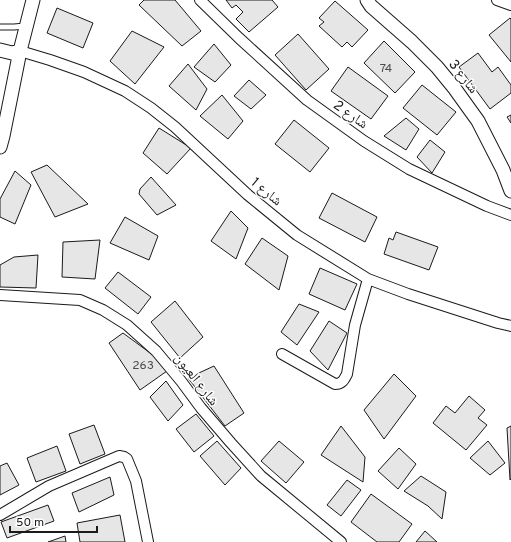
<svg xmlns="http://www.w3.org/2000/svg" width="511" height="542" font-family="Overpass,'Noto Naskh Arabic',sans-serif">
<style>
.building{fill:#e6e6e6;stroke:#1a1a1a}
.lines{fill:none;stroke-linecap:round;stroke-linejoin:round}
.service-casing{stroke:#1a1a1a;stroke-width:7}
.minor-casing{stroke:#1a1a1a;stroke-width:12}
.tertiary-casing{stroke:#1a1a1a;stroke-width:15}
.service{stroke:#fff;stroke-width:5}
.minor{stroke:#fff;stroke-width:10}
.tertiary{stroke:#fff;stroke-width:13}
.labels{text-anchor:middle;stroke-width:3;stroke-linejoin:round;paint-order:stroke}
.number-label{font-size:12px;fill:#4d4d4d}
.street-label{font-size:14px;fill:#1a1a1a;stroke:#fff}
</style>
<rect width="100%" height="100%" fill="#fff"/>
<!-- building -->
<path class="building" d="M144 0H175L201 31 182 46 139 5Z
M226 0H272L278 7 249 32 236 19 243 12 236 5 232 8Z
M335 1 368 30 352 47 347 42 342 47 319 26 324 22 319 18Z
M57 8 93 23 83 48 47 33Z
M510 18 511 19V62L489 35Z
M132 31 164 47 135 84 110 61Z
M298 34 329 69 306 90 275 55Z
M384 41 415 72 395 93 364 63Z
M214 44 231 65 215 82 194 67Z
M478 53 492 72 498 67 511 85V93L490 109 459 67Z
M188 64 207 89 196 110 169 86Z
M348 67 388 96 371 119 331 91Z
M249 80 266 95 251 109 234 96Z
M422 85 456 112 437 135 403 108Z
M222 95 243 121 228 139 200 116Z
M511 115V123L507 117Z
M406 118 419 129 406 150 384 136Z
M294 120 329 148 310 172 275 144Z
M159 128 191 148 167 174 143 153Z
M430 140 445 152 432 173 417 157Z
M47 165 88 204 55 217 31 172Z
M15 171 31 185 15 224 0 217V199Z
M151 177 176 205 157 215 139 194 140 189Z
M332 193 377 217 365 242 319 218Z
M231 211 248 228 236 259 211 241Z
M125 217 158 236 149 260 110 243Z
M396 232 438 247 429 270 384 254 389 238 393 240Z
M262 238 288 256 279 290 245 264Z
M100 240 95 279 62 277 63 242Z
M38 255 36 288 0 287V265L14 257Z
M320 268 357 284 345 310 309 294Z
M118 272 151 297 138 314 105 288Z
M175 301 203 337 180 358 151 322Z
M299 304 319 312 297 345 281 332Z
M329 321 347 333 328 370 310 351Z
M123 333 157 358 167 371 140 390 109 343Z
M214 366 244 413 225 426 188 378Z
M394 374 416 396 384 439 364 410Z
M166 381 183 405 168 421 150 397Z
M469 396 485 410 478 418 487 425 466 450 433 423 446 406 455 413Z
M196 414 214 436 194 452 176 429Z
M94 425 105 454 80 464 69 434Z
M341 426 365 457 363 482 321 455Z
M511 426V479L510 480 507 428Z
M217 441 241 468 225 485 200 456Z
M279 441 304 462 286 483 261 461Z
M488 441 505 463 490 475 470 458Z
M57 446 66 471 36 482 27 458Z
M399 448 416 464 398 489 378 471Z
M7 463 19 485 0 495V466Z
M421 476 446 492 442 519 428 506 404 491Z
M110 477 114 495 79 512 72 493Z
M347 480 361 490 341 516 327 505Z
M371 494 412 524 399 542H377L351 522Z
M48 505 54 521 7 538 1 522Z
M120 515 125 542H80L77 523Z
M425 531 437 542H416Z
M65 536 66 542H48Z"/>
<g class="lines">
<!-- service casing -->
<g class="service-casing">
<path id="service" d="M0 27H14L25 26"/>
</g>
<!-- minor casing -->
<g class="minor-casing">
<path id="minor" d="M200 0 239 38 307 100 364 141 409 169 487 206 511 215
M497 0 511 5
M20 51 50 60 84 72 125 91 151 108 175 127 248 195 297 235 368 279 408 294 498 323 511 326
M0 295 80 300 103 310 127 325 156 351 181 381 201 408 231 443 261 476 341 542
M282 354 335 384C342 384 344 380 347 374L355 325 368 279
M0 515 49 486 119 456 124 457 127 459 136 481 148 542"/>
</g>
<!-- tertiary casing -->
<g class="tertiary-casing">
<path id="tertiary" d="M367 0 371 6 412 42 437 67 455 89 478 121 503 170 511 191
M0 50 12 53 20 51
M0 147 3 136 20 51 33 0"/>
</g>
<!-- service -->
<use href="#service" class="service"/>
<!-- minor -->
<use href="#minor" class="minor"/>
<!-- tertiary -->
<use href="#tertiary" class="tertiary"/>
</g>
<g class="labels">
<!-- number labels -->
<g class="number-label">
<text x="386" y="72">74</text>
<text x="143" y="369">263</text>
</g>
<!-- street labels -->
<g class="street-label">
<text transform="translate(464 76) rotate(52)" y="5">شارع 3</text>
<text transform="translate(351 114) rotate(35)" y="5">شارع 2</text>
<text transform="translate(267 191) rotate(40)" y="5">شارع 1</text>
<text transform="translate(197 379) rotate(52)" y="5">شارع العيون</text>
</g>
</g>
<!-- scale -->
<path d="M10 526v6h87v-6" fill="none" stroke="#1a1a1a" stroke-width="2"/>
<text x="16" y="526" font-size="12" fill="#1a1a1a" stroke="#ffffff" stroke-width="3" paint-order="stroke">50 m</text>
</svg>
